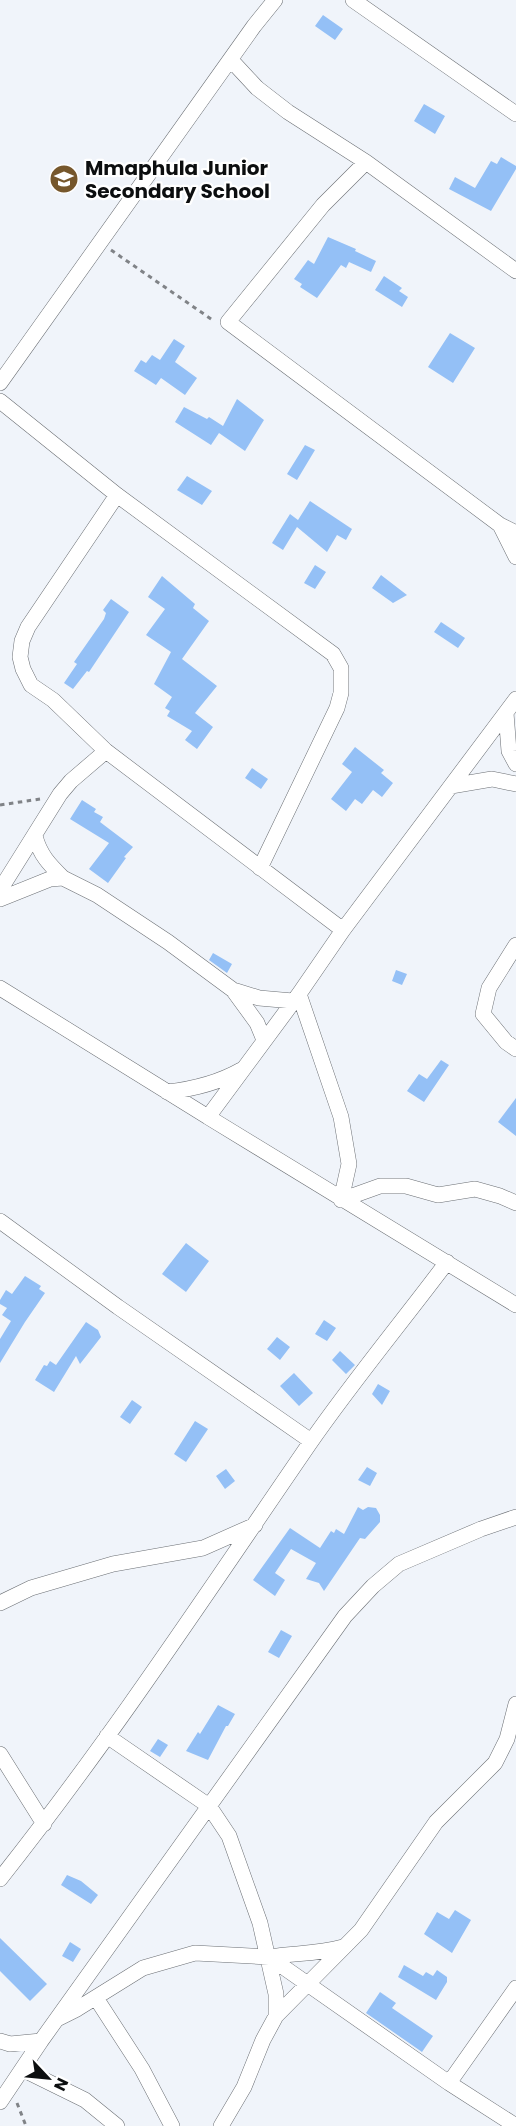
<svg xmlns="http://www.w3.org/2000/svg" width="516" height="2126" font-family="Poppins,sans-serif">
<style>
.building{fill:#94c0f6}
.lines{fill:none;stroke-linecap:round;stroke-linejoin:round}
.minor-casing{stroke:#6b6f74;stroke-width:16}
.path{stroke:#808387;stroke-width:3;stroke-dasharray:4.5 4.5;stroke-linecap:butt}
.minor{stroke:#fff;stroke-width:15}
.labels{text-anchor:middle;stroke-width:4.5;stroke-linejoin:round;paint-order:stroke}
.poi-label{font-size:20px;font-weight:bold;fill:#0c0e0f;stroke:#fff;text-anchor:start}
</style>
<rect width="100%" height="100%" fill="#f0f4fa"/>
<!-- building -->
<path class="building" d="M323 15 343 29 335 40 315 26Z
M424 104 445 116 435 134 414 121Z
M501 157 516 166V169L491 211 449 189 455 177 475 188 491 161 497 164Z
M328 237 356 249 355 251 376 261 371 272 349 262 346 268 341 265 317 298 300 287 302 284 294 279 308 260 314 264Z
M384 276 402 288 399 291 408 297 402 307 375 290Z
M450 333 475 348 453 383 428 367Z
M174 339 185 346 175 362 197 378 185 395 161 378 156 385 134 371 141 360 146 363 152 355 160 360Z
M237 399 264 420 245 451 219 433 211 445 175 422 184 407 207 419 209 417 223 426Z
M305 445 315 450 297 480 287 474Z
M187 476 212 491 202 505 177 490Z
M310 501 352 529 346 540 337 535 327 552 297 527 283 550 272 543 290 514 298 520Z
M315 565 326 572 315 589 304 583Z
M381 575 407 595 393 603 372 588Z
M162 576 195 604 193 608 209 621 182 659 217 686 195 713 213 727 197 749 185 740 192 731 167 716 170 711 165 708 172 697 154 684 171 652 146 635 165 609 148 597Z
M111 599 129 612 89 672 87 671 73 689 64 683 77 664 74 662 104 619 106 613 103 610Z
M441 622 465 638 458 648 434 632Z
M355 747 384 770 381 773 393 783 382 797 373 790 362 804 355 799 346 811 331 799 352 772 342 764Z
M252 768 268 779 261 789 245 778Z
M82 800 96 809 94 812 103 817 100 822 133 847 124 857 126 858 108 883 89 869 109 843 70 819Z
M213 953 232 964 227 973 209 960Z
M396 970 407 974 402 985 392 981Z
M441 1060 449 1065 424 1102 407 1091 419 1074 427 1079Z
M516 1098V1136L498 1122Z
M186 1243 209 1261 186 1292 162 1274Z
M25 1276 41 1286 39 1289 45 1293 25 1322 0 1363V1339L11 1321 2 1315 7 1308 0 1304V1300L6 1290 12 1294Z
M324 1320 336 1328 327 1341 315 1334Z
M86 1322 98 1330 101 1337 80 1364 76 1356 54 1392 35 1380 44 1365 47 1366 50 1361 56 1365Z
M277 1337 290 1347 280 1360 267 1349Z
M340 1351 355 1365 346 1374 332 1360Z
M294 1373 313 1393 299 1406 280 1386Z
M378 1384 390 1391 382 1405 372 1394Z
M132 1400 142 1407 130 1424 120 1417Z
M195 1421 208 1429 186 1462 174 1454Z
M367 1467 377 1473 370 1486 358 1480Z
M226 1469 235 1481 225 1489 216 1476Z
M358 1507 363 1510 368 1507 376 1508 380 1515V1522L365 1539 360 1538 324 1591 319 1583 306 1579 316 1563 291 1549 275 1573 285 1580 275 1596 253 1580 290 1528 320 1548 331 1531 334 1533 336 1529 344 1534Z
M281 1630 292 1636 279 1658 268 1652Z
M218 1705 235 1714 228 1726H226L208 1760 186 1751 198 1732 200 1734Z
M158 1739 168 1745 160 1757 150 1751Z
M67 1875 81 1881 98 1895 91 1904 61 1885Z
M455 1910 471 1920 452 1953 424 1934 437 1912 449 1919Z
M0 1938 47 1984 30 2001 0 1971Z
M70 1942 81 1949 73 1962 62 1956Z
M404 1965 423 1976 426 1972 433 1976 437 1970 447 1977V1982L436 2000 398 1977Z
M380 1992 396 2003 392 2008 433 2036 422 2052 366 2013Z"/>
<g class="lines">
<!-- minor casing -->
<g class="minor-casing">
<path id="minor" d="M353 0 516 114
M231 60 257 88 288 112 366 162 516 271
M366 162 323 205 228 322 500 525 516 533
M0 383 254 26 275 0
M0 401 117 495 333 654 341 668V693L337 708 260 868
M117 495 28 627 22 641 20 657 23 669 31 685 53 700 106 751 343 930
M500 525 516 557
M506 713 509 751 516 764
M451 786 492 779 516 784
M35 836C40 855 49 864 63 878
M0 890 60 794 71 781 106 751
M0 899 50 879 63 878 97 895 168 942 233 990 259 998 293 1001
M516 945 489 988 483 1014 506 1042 516 1049
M0 988 208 1117 299 994 343 930 516 699
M233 990 257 1023 264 1040
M299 994 341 1117 349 1164 341 1200
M167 1092C194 1089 218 1083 241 1070
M208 1117 516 1305
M341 1200 380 1186H406L438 1195 475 1189 500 1196 516 1203
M0 1221 118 1307 311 1441
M0 1603 31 1588 113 1564 203 1548 255 1525
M107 1736 209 1806 229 1836 260 1923 276 1994V2016
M0 1754 44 1824
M0 1879C111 1739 209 1590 310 1443 353 1381 402 1322 447 1262
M269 1957C294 1953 318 1954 343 1947
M96 1998 142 2069 172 2126
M59 2018 77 2009 143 1968 195 1953 269 1957 449 2083 516 2126
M0 2041 10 2044 41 2041
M22 2069 85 2100 117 2126
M449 2083 516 1988
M0 2102 41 2041 345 1616 373 1586 399 1564 481 1529 516 1517
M221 2126 244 2087 263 2040 276 2016 361 1930 436 1822 495 1763 507 1739 516 1704"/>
</g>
<!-- path -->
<path class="path" d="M111 250 214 321
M0 805 40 799
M17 2103 26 2126"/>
<!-- minor -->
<use href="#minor" class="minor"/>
</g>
<!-- icons -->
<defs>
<g id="school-disc" transform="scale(1.5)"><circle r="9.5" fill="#76572c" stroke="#fff"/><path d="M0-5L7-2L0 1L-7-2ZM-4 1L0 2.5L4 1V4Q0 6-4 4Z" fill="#fff"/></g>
</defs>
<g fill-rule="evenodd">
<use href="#school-disc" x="64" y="179"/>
</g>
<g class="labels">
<!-- poi labels -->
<g class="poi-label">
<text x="85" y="175">Mmaphula Junior<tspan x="85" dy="23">Secondary School</tspan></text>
</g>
</g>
<!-- north arrow -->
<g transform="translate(48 2078) rotate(116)" stroke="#ffffff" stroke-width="4.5" paint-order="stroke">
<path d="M0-4.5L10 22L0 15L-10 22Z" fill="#0c0e0f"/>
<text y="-9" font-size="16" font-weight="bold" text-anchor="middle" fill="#0c0e0f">N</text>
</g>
</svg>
